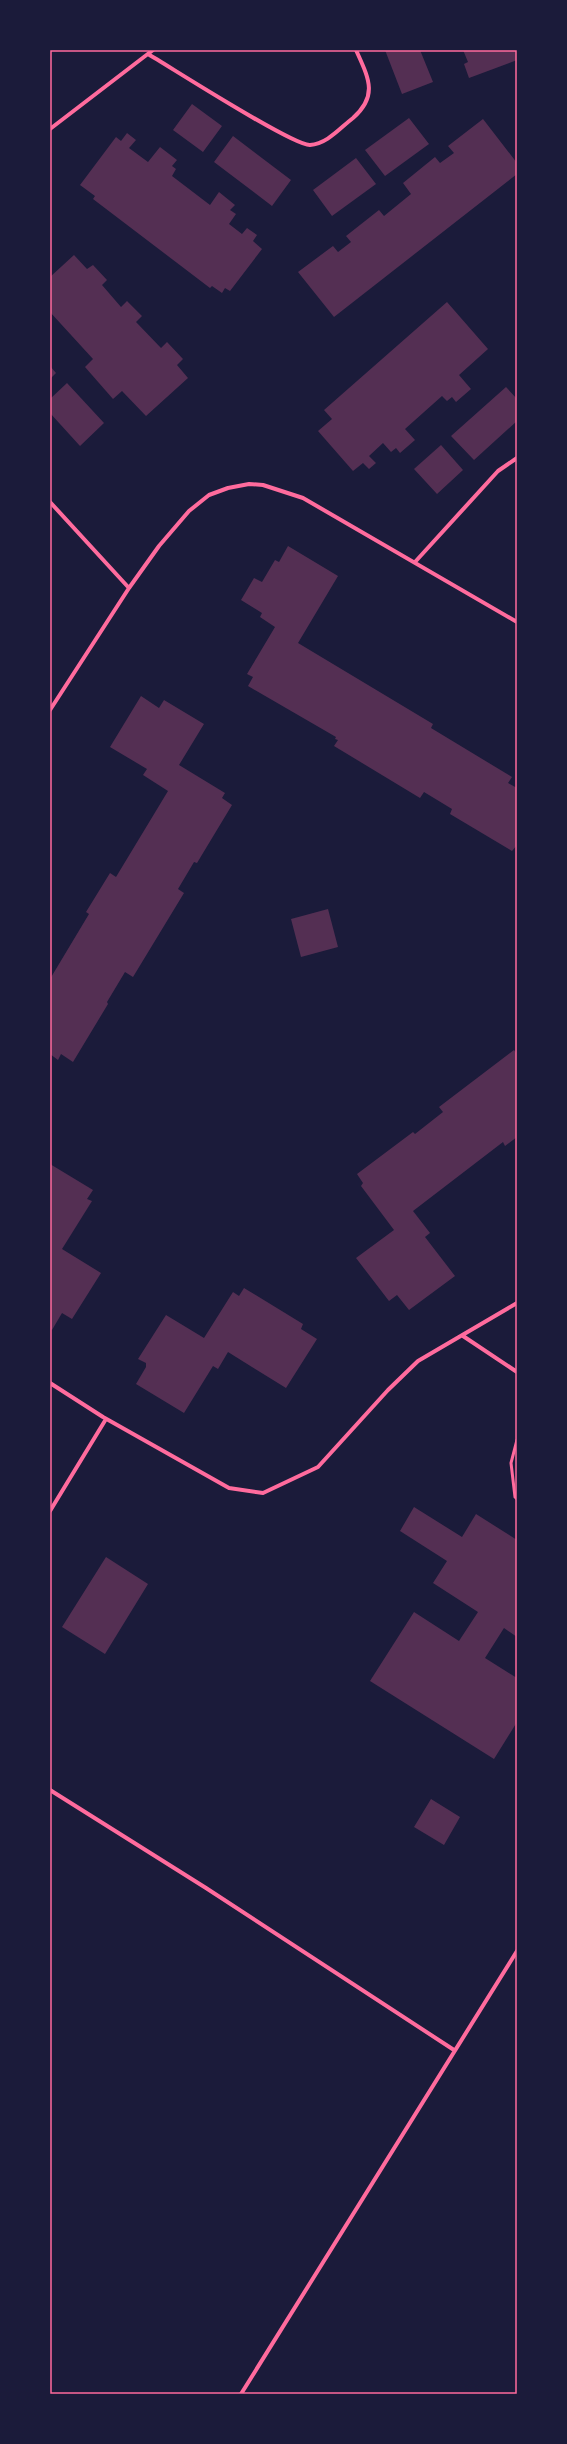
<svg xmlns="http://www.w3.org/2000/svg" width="567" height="2444" font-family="'Asap Condensed',sans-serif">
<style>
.building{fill:#542f53}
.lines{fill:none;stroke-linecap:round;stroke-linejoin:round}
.service{stroke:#ff6b9d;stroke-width:3}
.minor{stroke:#ff6b9d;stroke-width:4}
.neatline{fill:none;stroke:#ff6b9d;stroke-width:1.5}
</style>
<rect width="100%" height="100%" fill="#1b1b3a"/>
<!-- building -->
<path class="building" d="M385 50H420L433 82 402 94Z
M463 50H517V60L469 78 464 64 468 62Z
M192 104 222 126 203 152 173 130Z
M409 118 429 144 385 176 365 150Z
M483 119 517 163V174L334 317 298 272 333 246 338 252 351 242 346 236 379 210 384 216 411 194 403 183 435 157 440 163 454 153 448 146Z
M127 133 136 140 129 148 148 162 160 147 177 160 172 166 176 169 172 176 210 205 219 192 235 205 230 210 236 214 229 224 242 234 247 228 257 235 253 241 262 249 230 291 225 288 222 293 212 286 210 288 93 199 95 196 80 185 116 137 121 141Z
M233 136 291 180 272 206 214 162Z
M356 158 376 184 332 216 313 190Z
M74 255 87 269 93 265 107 280 102 285 121 307 127 301 142 316 136 322 161 348 167 342 183 359 177 365 188 378 146 416 122 391 113 399 85 367 93 359 50 312V277Z
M447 302 488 349 459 375 471 389 456 402 452 397 447 401 442 396 405 429 415 440 400 453 396 448 391 452 383 443 369 456 376 463 369 469 363 463 353 471 318 431 332 419 324 410Z
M50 366 56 373 50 379Z
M67 383 104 423 80 446 50 413V399Z
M506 387 517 399V421L474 460 451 436Z
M441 445 463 470 437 494 414 469Z
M288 546 338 576 298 643 433 724 431 728 512 777 508 783 517 788V845L512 851 450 814 452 809 424 792 420 798 334 746 338 740 335 739 336 737 248 686 253 677 247 674 275 627 260 617 262 613 241 600 254 578 262 582 275 560 279 562Z
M141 696 159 708 164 700 204 724 179 765 225 793 222 798 232 805 197 863 194 862 178 889 184 893 133 977 125 972 107 1002 108 1004 73 1062 61 1054 58 1060 50 1054V979L89 914 86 912 110 873 116 877 168 791 143 775 147 769 110 747Z
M328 909 338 947 301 957 291 919Z
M514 1050 517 1054V1137L505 1146 503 1142 413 1211 430 1233 425 1237 455 1276 409 1310 397 1295 389 1301 356 1258 394 1230 361 1186 363 1183 357 1174 413 1132 415 1134 443 1112 439 1107Z
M50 1164 93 1190 87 1199 92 1201 62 1249 101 1273 72 1319 62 1313 52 1330 50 1328Z
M244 1288 303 1324 301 1329 317 1339 286 1388 228 1352 218 1369 213 1366 184 1413 136 1384 146 1367V1363L138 1359 166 1315 204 1338 233 1292 239 1296Z
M414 1507 462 1537 476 1514 517 1540V1637L504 1628 485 1658 517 1678V1722L494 1759 370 1681 414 1612 459 1641 478 1612 433 1583 447 1561 400 1531Z
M106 1557 148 1584 105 1654 62 1627Z
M431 1799 460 1817 444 1845 414 1827Z"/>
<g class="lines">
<!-- service -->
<path class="service" d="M517 1440 511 1463 515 1497 517 1499"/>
<!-- minor -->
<path class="minor" d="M148 54C172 68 293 146 310 145 327 144 340 128 353 118 379 95 368 77 356 50
M50 129 153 50
M50 502 129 588
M415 562 498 471 517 458
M50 710 129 588 159 546 189 511 209 495 228 488 249 484 263 485 303 498 517 622
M463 1336 517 1372
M50 1383 103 1417 229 1488 263 1493 318 1467 388 1390 418 1361 517 1303
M50 1511 106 1419
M50 1790 206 1888 454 2050
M241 2394 517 1951"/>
</g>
<!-- border -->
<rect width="567" height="2444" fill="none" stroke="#1b1b3a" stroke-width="102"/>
<rect x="51" y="51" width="465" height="2342" class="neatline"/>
</svg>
